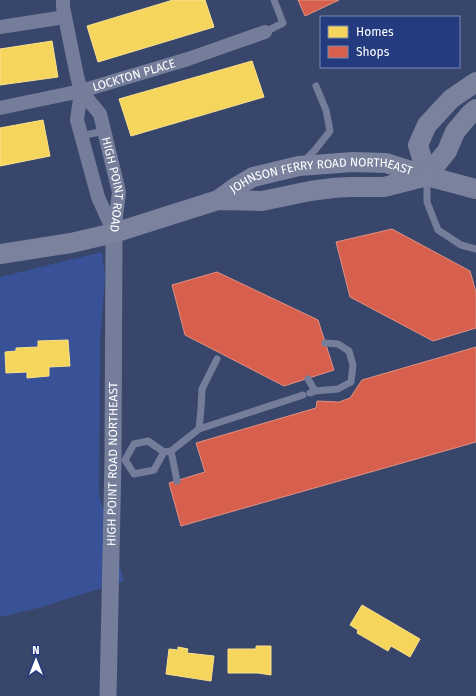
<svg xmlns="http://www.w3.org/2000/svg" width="476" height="696" font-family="'Fira Sans',sans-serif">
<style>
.green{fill:#385197}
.homes{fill:#f6d55c;stroke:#f9e28d}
.shops{fill:#d6604d;stroke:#e29082}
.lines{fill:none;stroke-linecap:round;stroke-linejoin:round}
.service{stroke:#747d99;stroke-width:7}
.minor{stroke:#747d99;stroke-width:14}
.tertiary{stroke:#747d99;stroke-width:17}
.secondary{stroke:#7a829d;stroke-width:20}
.labels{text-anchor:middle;stroke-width:4;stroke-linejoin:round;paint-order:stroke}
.street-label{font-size:12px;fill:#fff;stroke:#243b80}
</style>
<rect width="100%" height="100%" fill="#39466b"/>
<!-- green -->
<path class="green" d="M102 252 105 277 100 341 99 495 124 581 38 608 0 617V277Z"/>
<!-- homes -->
<path class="homes" d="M173 0H205L214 27 98 62 87 26Z
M52 41 58 77 0 85V49Z
M252 61 264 97 131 136 119 99Z
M43 120 50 156 0 166V128Z
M68 340 70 366 49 367V376L27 378V372L6 373 5 352 16 351V348L38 347V341Z
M362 605 420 639 410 657 391 646 388 651 357 633 358 630 350 625Z
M256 646H271V675L258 673H228V649H256Z
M178 647 188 649 187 653 214 656 211 681 166 674 169 649 178 650Z"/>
<!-- shops -->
<path class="shops" d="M298 0H339L305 16Z
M392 229 470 271 476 292V328L433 341 350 297 336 242Z
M217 272 318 320 334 370 284 386 185 335 172 285Z
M476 347V442L181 526 169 483 205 472 196 443 316 408 317 401 339 402 350 398 362 380Z"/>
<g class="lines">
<!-- service -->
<path class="service" d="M265 32 283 23 274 0
M81 136 104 131
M304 161 315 150 330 131 326 110 316 86
M427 177V202L438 230 461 245 476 249
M308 379 315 391
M310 393 315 391 338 389 351 382 353 365 349 351 338 344 325 343
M199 429 303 395
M171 451 177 481
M125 460 134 444 148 441 164 452 171 451 199 429 201 409 202 389 217 359
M125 460 134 474 154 470 164 452"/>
<!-- minor -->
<g class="minor">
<path id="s1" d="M63 0V7L77 76 81 91 100 114 119 192 114 233"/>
<path d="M0 27 65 17"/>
<path d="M81 91 77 120 98 197 114 233"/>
<path id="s2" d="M0 108 81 91 188 59 265 32"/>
</g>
<!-- tertiary -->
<path class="tertiary" id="s3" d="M108 696 113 460 114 233"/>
<!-- secondary -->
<g class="secondary">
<path d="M427 176 418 145 427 125 451 99 476 82"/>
<path d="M427 176 447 151 455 132 471 113 476 109"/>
<path id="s4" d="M218 200 236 187 253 177 299 166 353 162 386 163 427 176 476 189"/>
<path d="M0 254 71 243 114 233 218 200 262 201 310 191 333 188 349 187H384L427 176"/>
</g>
</g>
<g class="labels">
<!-- street labels -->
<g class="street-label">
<text dy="4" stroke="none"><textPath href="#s2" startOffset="138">LOCKTON PLACE</textPath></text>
<text dy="4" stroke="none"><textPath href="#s1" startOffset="195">HIGH POINT ROAD</textPath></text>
<text dy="4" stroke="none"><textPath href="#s4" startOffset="110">JOHNSON FERRY ROAD NORTHEAST</textPath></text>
<text dy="4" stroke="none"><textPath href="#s3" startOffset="232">HIGH POINT ROAD NORTHEAST</textPath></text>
</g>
</g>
<!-- legend -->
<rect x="320" y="16" width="140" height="52" fill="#243b80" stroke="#7c89b3"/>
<rect x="328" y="26" width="20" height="12" fill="#f6d55c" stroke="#7c89b3"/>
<text x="356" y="36" font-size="12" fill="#ffffff">Homes</text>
<rect x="328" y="46" width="20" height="12" fill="#d6604d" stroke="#7c89b3"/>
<text x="356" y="56" font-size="12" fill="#ffffff">Shops</text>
<!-- north arrow -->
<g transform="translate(36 660)" stroke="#243b80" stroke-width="3" paint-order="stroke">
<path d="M0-3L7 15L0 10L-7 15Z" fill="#ffffff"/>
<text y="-6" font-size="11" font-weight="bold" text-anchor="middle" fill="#ffffff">N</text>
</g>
</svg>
